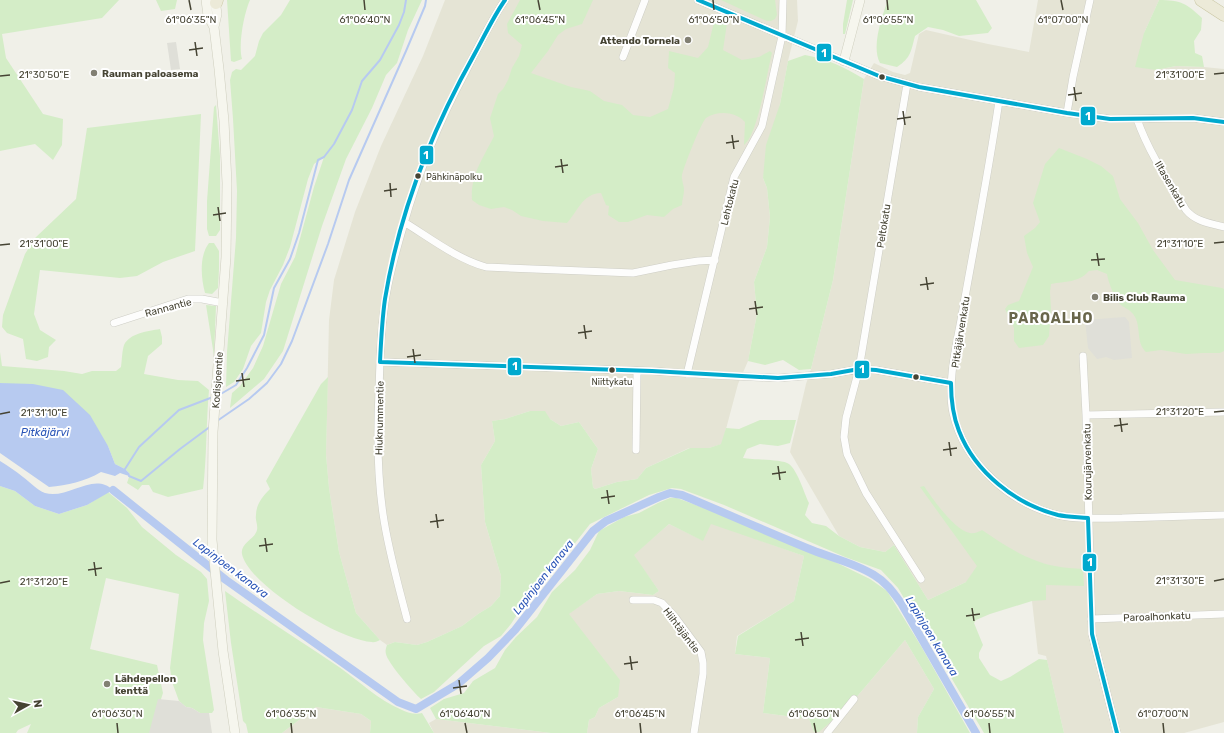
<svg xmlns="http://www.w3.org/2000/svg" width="1224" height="733" font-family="Rubik,sans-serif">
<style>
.residential{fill:#e5e4d5}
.green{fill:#d4edc7}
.parking{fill:#dfdfd8}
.water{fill:#b7caf0}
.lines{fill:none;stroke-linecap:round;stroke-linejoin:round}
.stream{stroke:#b7caf0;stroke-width:2}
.canal{stroke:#b7caf0;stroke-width:8}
.street-casing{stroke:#cecec6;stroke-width:8}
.secondary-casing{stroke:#cecebe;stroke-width:10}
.highway-casing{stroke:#c9c6a2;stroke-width:13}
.street{stroke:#fdfdfc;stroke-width:7}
.secondary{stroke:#f6f6ee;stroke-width:9}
.highway{stroke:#ecead8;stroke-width:12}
.bus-1-casing{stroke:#fff;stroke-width:7}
.bus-1{stroke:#00a9ce;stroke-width:4}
.ticks{fill:none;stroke:#464434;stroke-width:1.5}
.poi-dot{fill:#828073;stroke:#fff;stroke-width:1.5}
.bus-dot{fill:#464434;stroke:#fff;stroke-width:1.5}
.labels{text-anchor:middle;stroke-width:4;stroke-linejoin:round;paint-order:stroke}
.bus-label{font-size:9px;fill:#464434;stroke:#fff;text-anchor:start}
.poi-label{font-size:10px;font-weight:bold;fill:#464434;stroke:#fff;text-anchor:start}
.street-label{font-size:10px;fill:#464434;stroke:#fff}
.water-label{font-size:11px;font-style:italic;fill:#2954b7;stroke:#fff}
.district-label{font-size:14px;font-weight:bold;letter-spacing:1px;fill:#69664b;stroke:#fff}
.ticks-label{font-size:10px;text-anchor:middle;fill:#464434;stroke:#fff;stroke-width:4;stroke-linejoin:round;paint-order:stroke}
.line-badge{stroke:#fff;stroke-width:1.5}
.badge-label{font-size:11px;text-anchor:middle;font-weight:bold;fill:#fff}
</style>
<rect width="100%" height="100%" fill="#f0f0e8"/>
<!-- residential -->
<path class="residential" d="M445 0H797L798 21 788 61 780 104 763 178 767 188 770 217 767 247 754 282 757 314 748 361 738 384 722 444 709 448H689L646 468 637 479 617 482 595 489 593 487 591 469 598 449 579 422 561 426 550 419 530 411 505 419 492 421 495 441 481 465 485 522 501 576 500 596 491 606 478 614 462 626 427 642 417 645 395 642 387 645 380 640 356 613 339 552 329 488 326 454 329 320 334 280 355 212 381 146 423 56Z
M1038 0H1159L1144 33 1156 70 1176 66 1204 67 1224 69V722L1184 733H1064L1046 656 1038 654 1032 601 966 582 928 600 894 545 885 552 860 547 839 536 790 452 806 384 811 369 833 280 864 79 874 63 893 72 905 75 910 73 919 34 926 30 988 44 1029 52Z
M711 523 804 556 794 601 737 636 735 654 770 658 763 713 809 719 814 732 849 706 905 640 934 689 918 717 917 733H587L589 720 595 717 599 708 618 697 568 614 597 594 619 591 653 595 659 591 633 555 669 524 702 540Z
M316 707 361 714 371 721 370 733H282Z
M436 719 551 733H434L429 723Z"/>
<!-- green -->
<path class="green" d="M0 0H121H119L102 18 2 34 6 58 43 114 63 119 62 145 53 160 35 144 0 151Z
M156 0H177L175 9 161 11Z
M227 0H250C244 13 238 45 242 59L234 62 231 61Z
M290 0H422L408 30 397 63 386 75 372 108 346 159 322 226 283 351 264 379 230 408 232 393 240 386 253 368 263 346 281 284 295 257 314 187 324 157 314 164 308 179 290 247 283 265 270 290 266 302 261 333 251 346 243 369 234 382 226 387 227 352 236 238 237 191 233 119 230 80 232 72 236 69 241 70 255 56 259 41 263 33 281 15Z
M520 0H593L582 24 566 29 558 35 548 51 531 73 571 87 590 91 604 101 622 105 633 115 650 117 668 109 674 87 675 73 668 68 669 51 698 58 708 47 714 22 719 19 727 23 723 50 742 60 759 57 770 51 772 53C767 72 758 135 744 145L745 122C736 112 718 110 706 118 701 123 684 166 682 175 681 179 684 185 684 190 684 195 682 200 682 205L673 209 664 217 647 215 628 222H619L608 215 609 206 606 205 601 193C582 194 578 211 567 223L543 221 521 216 512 210 504 207 491 209 479 205 472 200C470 175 484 157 494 136L490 118 498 94 503 89 508 80 512 68 519 56 522 45 508 33 507 24Z
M721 0H775L777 15 775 19 771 21H767Z
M847 0H853L845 34H843V24Z
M888 0H976L992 28 988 33 959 36 943 30 928 27 915 36C911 51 911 58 897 67L880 63C871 47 882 16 888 0Z
M1159 0C1181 0 1186 3 1202 18L1201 30 1194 41 1195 53 1202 56 1204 67 1176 66 1156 70 1135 67 1144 33Z
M805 55C828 59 844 67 864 79L833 280 811 369 799 370 783 360 765 365 748 361 757 314 754 282 767 247 770 217 767 188 763 178 766 145 780 104 788 61Z
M216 105 220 156V230L216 236H209L207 229V201L214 107Z
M201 114 195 251 163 262 137 276 120 278 40 270 34 314 40 330 56 340 49 347 48 357 37 361 26 359 23 339 7 333 2 327 3 315 25 254 35 238 76 199 87 128Z
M1059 148 1087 159 1101 166 1113 176 1120 199 1138 223 1153 250 1175 280 1222 288 1224 289V351L1220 353H1203L1186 354 1161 350 1146 352C1136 343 1141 328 1135 317 1131 309 1123 308 1119 303 1114 297 1108 281 1107 274L1097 270 1089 271C1078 283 1066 281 1051 284L1050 292 1051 309 1049 336 1043 345 1019 348 1014 341V328L1005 309 1008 305 1019 301 1033 267 1027 253 1024 236 1035 228 1040 222 1033 203 1045 164Z
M209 243H214L219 251V269L218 288 212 294 205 293C201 278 199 256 209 243Z
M206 305 216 306 214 356Z
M160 329 162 337V344L148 356 144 374 178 380 198 381 209 390C206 423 207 456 203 489L168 497 153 492 149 485H142L138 490 127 483 130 474 125 469 115 464 108 446 7 384 0 383V352L2 366 64 371 82 374 92 371H116L121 367C122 360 122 351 124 345 130 333 148 331 160 329Z
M328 377 326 454 329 488 339 552 356 613 380 640C378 641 374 643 372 642 341 641 248 585 242 554 240 543 255 539 257 530 258 524 255 520 256 515 256 504 263 496 270 489L266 481 321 384Z
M530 411H545L550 419 561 426 579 422 598 449 591 469 593 487 595 489 617 482 637 479 646 468 690 448H709L721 444 726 428 739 429 760 420H796L790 443 778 446 760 444 747 449 743 458C754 460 782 459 789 464 798 471 804 493 809 503L805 515 812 523 826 526 839 536 860 547 885 552 894 545 928 600 966 582 977 566 920 487 924 486C932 498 954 530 970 533 974 534 978 532 982 530 1004 545 1028 561 1055 566 1064 568 1074 568 1083 569L1084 586 1046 585V600L1032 601 990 614 976 620 974 623 983 645 979 653V658L990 675 1001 681 1010 677 1039 659 1047 660 1064 733H984L898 588 881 570 845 557 724 505 681 489 672 488 649 495 590 524 537 592 526 601 511 624 501 636 484 646 434 692 421 699C414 693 387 662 386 654 385 651 386 648 387 645L395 642 417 645 427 642 462 626 478 614 491 606 500 596 501 576 485 522 481 465 495 441 492 421 505 419Z
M0 486 15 491 35 506 59 514 87 505 108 492 127 508 142 527 176 555 201 572 207 579 209 601 204 623 203 640 214 710 212 713H200L192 708 186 707 179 701 172 682 170 668 179 594 106 578 90 649 157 665 163 693 150 733H27L31 724 18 730 16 733H0Z
M670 498H677L712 511 833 561 870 579 887 591 921 646 970 733H917L918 717 934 689 905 640 849 706 819 732H814L809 719 763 713 770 658 735 654 738 636 794 601 804 556 711 524 703 541 669 524 634 555 659 591 653 595 619 591 597 594 569 614 620 680 618 697 599 708 595 717 589 720 587 733H551L436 719 430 708 444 699 464 693 473 681 495 668 505 650 516 637 537 617 552 592 575 570 590 550 599 531 624 517 639 513 658 503Z
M225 591C262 617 301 641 339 667 359 681 378 700 402 710 408 713 416 715 422 713L434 733H370L371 721 361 714 316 707 282 733H248L246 724 243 721 231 643Z"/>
<!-- parking -->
<path class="parking" d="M176 42 180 69 171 70 167 43Z
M1125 317 1129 322 1132 358 1114 360 1106 357 1097 359 1088 348 1085 320Z
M158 699 179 701 186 707 192 708 200 713H209L212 733H149Z"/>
<!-- water -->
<path class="water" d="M0 383 33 384 63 390 90 415 108 446 115 464 125 469 130 474 129 476 120 473 115 476 101 472C84 482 68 485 49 487L0 453Z
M0 461C8 466 16 471 23 477 30 482 37 490 45 493 68 500 93 471 113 490L87 505 59 514 35 506 15 491 0 486Z"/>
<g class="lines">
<!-- stream -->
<path class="stream" d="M219 395 236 385 247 368 264 335 274 288 290 259 299 233 318 160 324 157 334 144 352 110 362 81 380 60 399 25 404 12 406 0
M217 421 249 399 267 383 281 364 292 341 328 244 349 180 406 51 425 6 426 0
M125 469 139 447 179 410 213 397
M129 476 141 481 180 449 211 426"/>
<!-- canal -->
<path class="canal" d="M113 490 226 580 398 702 416 709 458 684 488 658 515 630 593 531 606 521 659 497 670 493 682 495C725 513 768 532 812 550 832 558 855 563 874 575 886 582 893 592 901 603L976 733"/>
<!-- street casing -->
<g class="street-casing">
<path id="street" d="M698 0 879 76 919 87 1067 113 1110 119 1193 118 1224 122
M623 57 645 0
M907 84 859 369 846 418 844 437 847 454 866 493 921 579
M999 101C989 169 976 236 964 303 959 335 946 381 953 413 964 462 1010 504 1058 515 1079 520 1101 518 1122 518 1156 517 1190 516 1224 515
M1067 113 1073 77 1090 0
M1137 119C1148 151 1168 181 1186 210 1196 222 1210 223 1224 227
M404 222C430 238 457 259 486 267L633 273 672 265 698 261 715 260
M114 323 188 299H202L223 303
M1083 356 1086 415 1092 634 1117 733
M380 362 652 371 710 375 778 378 831 374 859 369 876 370 951 383
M687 374 734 177 762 126 782 36 783 0
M1086 415 1224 412
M636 450 637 371
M633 600H654L662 603 675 617 701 652 703 663V674L694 733
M407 619C398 584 388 549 383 514 377 473 377 432 379 391 380 364 380 337 384 310 387 282 395 254 403 227 418 173 439 121 466 71 478 47 490 22 505 0
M1091 619 1224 614
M827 733 854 699"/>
</g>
<!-- secondary casing -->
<g class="secondary-casing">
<path id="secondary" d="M206 0 208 16 214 27 219 69 224 121 227 183 226 257 213 432 212 540 223 651 235 733
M214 27 217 14 215 0
M844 61 860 0"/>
</g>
<!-- highway casing -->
<g class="highway-casing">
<path id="highway" d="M1201 0 1224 15
M216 3 217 0"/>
</g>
<!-- street -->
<use href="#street" class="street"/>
<!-- secondary -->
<use href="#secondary" class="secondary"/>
<!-- highway -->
<use href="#highway" class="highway"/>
<!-- bus-1 casing -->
<g class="bus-1-casing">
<path id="bus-1" d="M505 0C493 17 484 37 474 55 432 130 399 214 385 299 382 320 381 341 380 362L652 371 778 378 831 374 859 369 876 370 951 383C951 399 953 416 959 431 975 472 1015 504 1058 515 1067 517 1078 517 1088 518L1092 634 1117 733
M698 0 879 76 919 87 1067 113 1110 119 1193 118 1224 122"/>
</g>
<!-- bus-1 -->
<use href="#bus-1" class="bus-1"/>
</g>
<!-- ticks -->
<path class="ticks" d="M189 0 191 10M364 0 365 10M538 0 540 10M713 0 714 10M887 0 888 10M1061 0 1063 10M195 42 197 56M189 50 203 48M1214 74 1224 73M0 76 10 75M1074 87 1076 101M1068 95 1082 93M903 111 905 125M897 119 911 117M732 135 734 149M726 143 739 141M561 159 563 173M555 167 568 165M390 183 391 197M384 191 397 189M218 207 220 221M213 215 226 213M1214 243 1224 242M0 245 10 244M1097 253 1099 266M1091 260 1105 259M926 277 928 290M920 285 934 283M755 301 757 315M749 309 763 307M584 325 586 339M578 333 592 331M413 349 415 363M407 357 421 355M242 373 244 387M236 381 250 379M1214 412 1224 411M0 414 10 412M1120 418 1122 432M1114 426 1128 424M949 442 951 456M943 450 957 448M778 466 780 480M772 474 786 472M607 490 609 504M601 498 615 496M436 514 438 528M430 522 444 520M265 538 267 552M259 546 273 544M94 562 96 576M88 570 102 568M1214 581 1224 579M0 583 10 581M972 608 974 621M966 616 980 614M801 632 803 646M795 640 809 638M630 656 632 670M624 664 638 662M459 680 461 694M453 688 467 686M117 723 118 733M291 723 292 733M465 723 467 733M640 723 641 733M814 723 816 733M989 723 990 733M1163 723 1164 733"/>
<!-- markers -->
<g class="poi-dot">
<circle cx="688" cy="40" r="4"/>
<circle cx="94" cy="73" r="4"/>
<circle cx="1095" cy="297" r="4"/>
<circle cx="107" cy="684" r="4"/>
</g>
<g class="bus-dot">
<circle cx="882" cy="77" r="3.5"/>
<circle cx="418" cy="176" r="3.5"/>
<circle cx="612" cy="370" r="3.5"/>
<circle cx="916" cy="377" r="3.5"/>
</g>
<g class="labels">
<!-- bus labels -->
<g class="bus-label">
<text x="426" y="180">Pähkinäpolku</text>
<text x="612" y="385" text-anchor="middle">Niittykatu</text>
</g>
<!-- poi labels -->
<g class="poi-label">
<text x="680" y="44" text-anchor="end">Attendo Tornela</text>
<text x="102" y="77">Rauman paloasema</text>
<text x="1103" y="301">Bilis Club Rauma</text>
<text x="115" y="682">Lähdepellon<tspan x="115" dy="12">kenttä</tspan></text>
</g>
<!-- street labels -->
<g class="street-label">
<text transform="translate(1171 184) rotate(60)" y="4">Iltasenkatu</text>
<text transform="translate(729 202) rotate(-76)" y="4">Lehtokatu</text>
<text transform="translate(883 226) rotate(-81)" y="4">Peltokatu</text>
<text transform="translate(168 307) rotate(-15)" y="4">Rannantie</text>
<text transform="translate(960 332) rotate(-81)" y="4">Pitkäjärvenkatu</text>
<text transform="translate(217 380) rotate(-86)" y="4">Kodisjoentie</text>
<text transform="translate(379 418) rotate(-89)" y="4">Hiuknummentie</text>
<text transform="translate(1087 462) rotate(-91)" y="4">Kourujärvenkatu</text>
<text transform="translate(1157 616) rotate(-2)" y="4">Paroalhonkatu</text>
<text transform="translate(682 630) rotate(53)" y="4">Hiihtäjäntie</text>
</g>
<!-- water labels -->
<g class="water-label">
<text x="45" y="436">Pitkäjärvi</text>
<text transform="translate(231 568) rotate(37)" y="4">Lapinjoen kanava</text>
<text transform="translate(543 577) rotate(-52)" y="4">Lapinjoen kanava</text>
<text transform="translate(932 636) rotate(59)" y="4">Lapinjoen kanava</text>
</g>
<!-- district labels -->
<g class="district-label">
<text x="1051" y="323">PAROALHO</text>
</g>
</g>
<g class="ticks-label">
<text x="191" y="23">61°06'35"N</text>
<text x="365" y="23">61°06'40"N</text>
<text x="540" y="23">61°06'45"N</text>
<text x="714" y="23">61°06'50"N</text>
<text x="888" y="23">61°06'55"N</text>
<text x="1063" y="23">61°07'00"N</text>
<text x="1180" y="78">21°31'00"E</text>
<text x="44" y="78">21°30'50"E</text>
<text x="1180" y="247">21°31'10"E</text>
<text x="44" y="247">21°31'00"E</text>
<text x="1180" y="415">21°31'20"E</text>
<text x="44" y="416">21°31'10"E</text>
<text x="1180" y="584">21°31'30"E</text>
<text x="44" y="585">21°31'20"E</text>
<text x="117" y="717">61°06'30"N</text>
<text x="291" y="717">61°06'35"N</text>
<text x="465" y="717">61°06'40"N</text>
<text x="640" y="717">61°06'45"N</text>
<text x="814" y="717">61°06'50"N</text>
<text x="989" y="717">61°06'55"N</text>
<text x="1163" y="717">61°07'00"N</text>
</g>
<g class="line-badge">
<rect x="816" y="43" width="16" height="19" rx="4" fill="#00a9ce"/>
<rect x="1080" y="106" width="16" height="20" rx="4" fill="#00a9ce"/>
<rect x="419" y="145" width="15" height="20" rx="4" fill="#00a9ce"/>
<rect x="507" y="357" width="15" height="19" rx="4" fill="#00a9ce"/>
<rect x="854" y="360" width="16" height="19" rx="4" fill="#00a9ce"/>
<rect x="1082" y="553" width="15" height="19" rx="4" fill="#00a9ce"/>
</g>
<g class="badge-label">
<text x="824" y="57">1</text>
<text x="1088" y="120">1</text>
<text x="426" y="159">1</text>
<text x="515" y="370">1</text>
<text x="862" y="373">1</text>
<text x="1090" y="566">1</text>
</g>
<!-- north arrow -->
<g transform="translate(28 705) rotate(82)" stroke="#ffffff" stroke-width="3" paint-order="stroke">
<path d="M0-3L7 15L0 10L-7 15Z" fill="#464434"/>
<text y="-6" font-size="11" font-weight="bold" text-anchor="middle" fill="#464434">N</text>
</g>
</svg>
